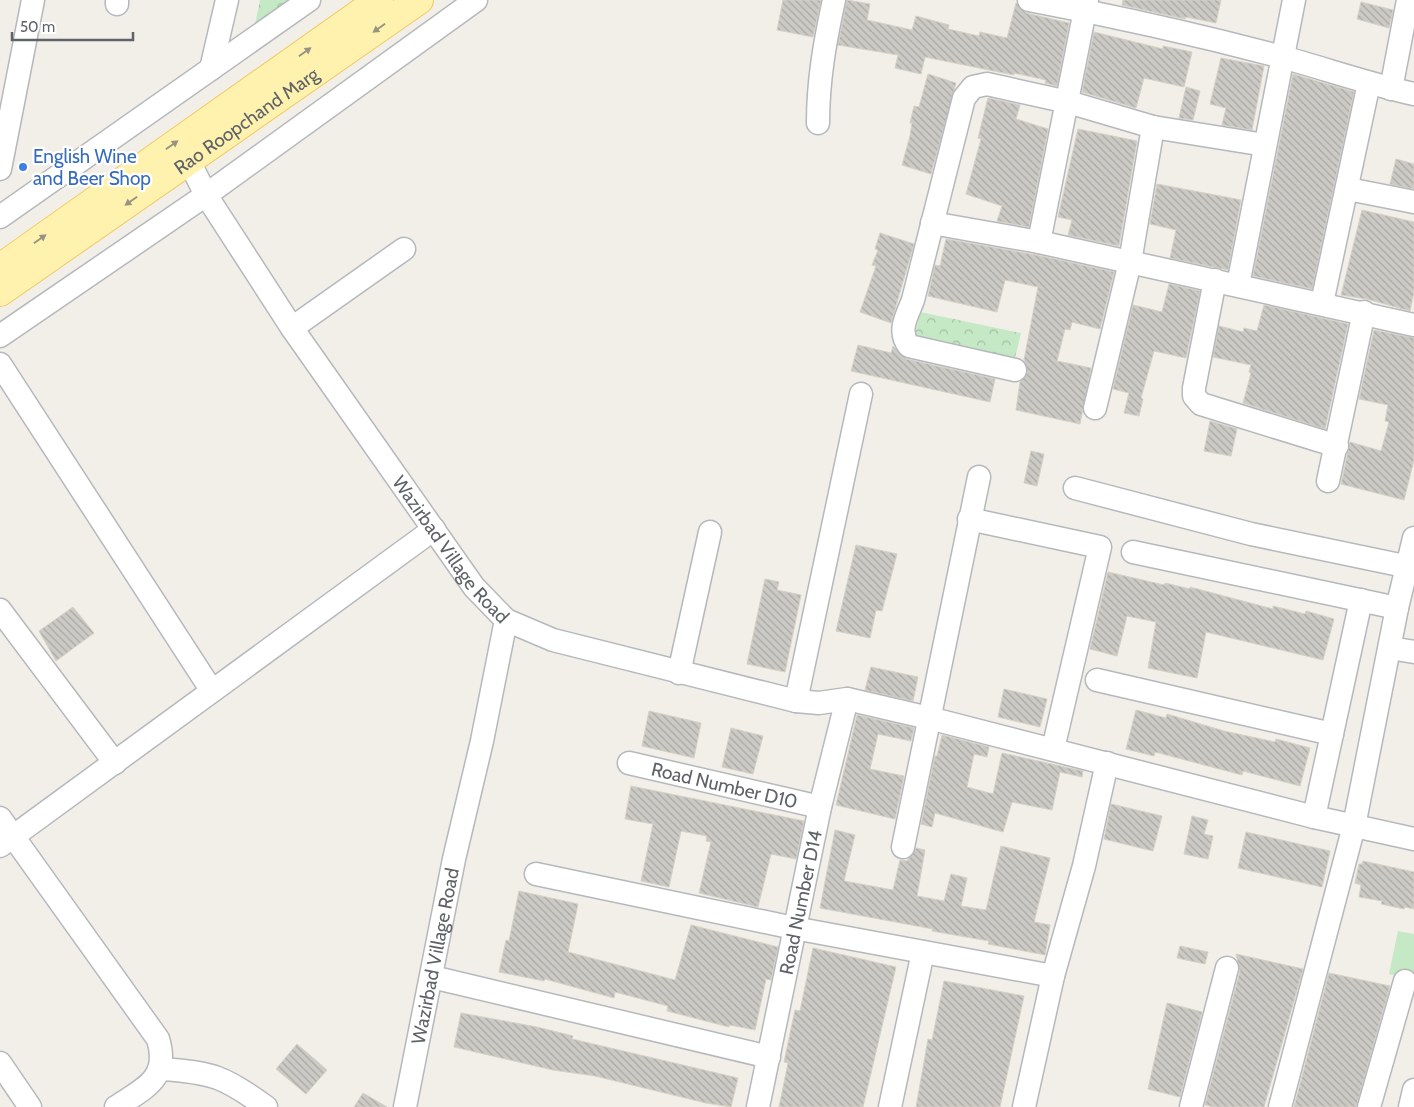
<svg xmlns="http://www.w3.org/2000/svg" width="1414" height="1107" font-family="Cabin,sans-serif">
<style>
.forest{fill:url(#forest-crowns)}
.pitch{fill:#c5e8c5}
.building{fill:url(#building-back-hatch);stroke:#d6d1c6}
.lines{fill:none;stroke-linecap:round;stroke-linejoin:round}
.minor-casing{stroke:#b5b8bc;stroke-width:25}
.major-casing{stroke:#f2c960;stroke-width:30}
.minor{stroke:#fff;stroke-width:22}
.major{stroke:#fff2af;stroke-width:28}
.oneway{fill:#979581}
.shop-dot{fill:#3f7fe0;stroke:#fff;stroke-width:2}
.labels{text-anchor:middle;stroke-width:4.5;stroke-linejoin:round;paint-order:stroke}
.street-label{font-size:19px;fill:#5f6368;stroke:#fff}
.shop-label{font-size:19px;fill:#366cbe;stroke:#fff;text-anchor:start}
</style>
<defs>
<pattern id="forest-crowns" width="20" height="18" patternUnits="userSpaceOnUse" patternTransform="scale(1.25)"><rect width="20" height="18" fill="#c5e8c5"/><path d="M2 6a3 3 0 1 1 6 0M12 15a3 3 0 1 1 6 0" fill="none" stroke="#a3c0a4"/></pattern>
<pattern id="building-back-hatch" width="6" height="6" patternUnits="userSpaceOnUse" patternTransform="scale(1.25)"><rect width="6" height="6" fill="#cccac5"/><path d="M-1 5l2 2M0 0l6 6M5-1l2 2" fill="none" stroke="#a9a8a4"/></pattern>
</defs>
<rect width="100%" height="100%" fill="#f1efe8"/>
<!-- forest -->
<path class="forest" d="M260 0H290L255 25Z
M920 312 1021 333 1014 362 914 340Z"/>
<!-- pitch -->
<path class="pitch" d="M1398 931 1414 934V980L1389 974Z"/>
<!-- building -->
<path class="building" d="M783 0H821L813 37 777 30Z
M847 0 870 4 867 20 912 30 916 16 949 25 948 29 979 36 980 32 1007 38 1016 3 1026 13 1069 23 1057 86 1045 83 1046 80 1014 73V75L994 71 925 57 921 74 895 68 898 55 838 45Z
M1123 0H1221L1216 23 1186 17 1185 19 1122 5Z
M1361 2 1393 10 1389 28 1357 19Z
M1094 32 1163 49V46L1192 52 1184 87 1144 78 1136 108 1082 92Z
M1221 58 1264 66 1252 130 1222 125 1226 108 1210 104Z
M928 74 956 83 931 174 902 165 910 136 912 123H910L914 106 919 107Z
M1293 74 1354 92 1312 289 1253 276Z
M1186 87 1200 91 1193 120 1179 118Z
M988 98 1020 105 1016 119 1048 129 1029 227 997 221 1002 206 966 194 981 139 978 138Z
M1078 129 1137 141 1119 246 1068 235 1072 220 1058 217Z
M1396 159 1414 164V189L1390 184Z
M1157 184 1241 200 1228 270 1170 258 1176 230 1150 224Z
M1362 210 1414 222V292L1410 311 1367 299 1341 295Z
M880 233 914 244 891 323 860 312 876 266 872 265 878 250 875 249Z
M946 239 1036 255 1114 272 1100 329 1072 322 1070 330 1065 329 1057 361 1091 368 1080 424 1016 410 1020 382 1028 372 1024 360 1038 287 1005 280 997 312 928 296 935 265 940 266Z
M1169 284 1200 291 1186 358 1154 351 1141 398 1143 399 1139 416 1124 413 1129 393 1113 389 1133 305 1162 312Z
M1264 305 1348 324 1325 429 1243 403 1251 373 1249 372 1251 365 1213 357 1219 326 1243 332 1244 328 1257 331Z
M1374 330 1414 338V460L1404 500 1341 484 1350 442 1381 451 1389 422 1385 421 1388 405 1359 399Z
M858 345 891 353 893 346 906 359 995 379 990 402 851 371Z
M1210 421 1237 429 1231 456 1204 451Z
M1031 451 1044 454 1037 486 1024 483Z
M856 545 897 554 882 611 876 610 870 638 836 631Z
M1108 572 1164 585 1165 583 1190 589V587L1273 609V606L1305 614 1306 611 1334 619 1323 660 1206 632 1197 678 1148 668 1156 622 1127 616 1117 656 1090 649Z
M765 579 779 582 777 590 801 595 785 672 747 664Z
M73 607 94 633 56 661 39 631Z
M871 667 918 677 913 701 865 690Z
M1004 689 1047 699 1040 727 998 717Z
M1136 710 1166 718 1167 714 1224 731 1275 742 1276 739 1310 748 1300 786 1243 771 1242 775 1155 752 1154 756 1126 749Z
M649 711 701 723 694 758 642 746Z
M857 715 914 728 911 741 878 734 870 769 904 776 895 819 836 805Z
M731 728 763 736 753 774 722 767Z
M942 735 989 747 987 757 974 754 967 787 993 794 1002 753 1083 771 1082 777 1060 772 1052 810 1012 802 1003 832 935 813 932 827 921 824 935 756H937Z
M631 786 804 821 796 859 771 854 758 907 699 893 711 842 706 841 707 836 681 831 669 887 641 881 653 824 625 819Z
M1111 804 1162 816 1153 851 1104 839Z
M1192 816 1208 820 1204 834 1213 836 1208 859 1184 854Z
M835 830 855 835 844 881 893 890 900 860 907 861 916 848 925 850 917 896 944 901 951 874 967 878 961 906 986 910 1001 846 1050 858 1034 922 1050 925 1045 955 988 944 989 941 932 931 933 929 820 908Z
M1246 832 1330 851 1322 887 1238 868Z
M1363 861 1414 872V909L1405 907 1404 909 1381 904 1382 901 1359 897 1361 885 1355 883 1359 864H1362Z
M519 891 578 904 568 952 675 980 691 925 778 947 771 980 766 979 755 1030 730 1025 729 1027 667 1011 668 1006 615 992 614 998 545 979 544 981 499 972 506 940 509 941Z
M1180 946 1208 952 1205 964 1177 958Z
M813 948 896 967 863 1107H779L788 1063 784 1062 795 1010 800 1011Z
M1236 954 1303 969 1264 1107H1214L1205 1105 1240 971Z
M1329 973 1390 986 1356 1107H1294Z
M944 981 1024 996 1000 1107H916L928 1039 932 1040Z
M1167 1003 1202 1012 1180 1097 1148 1089Z
M461 1013 537 1027 573 1036 572 1039 738 1078 731 1107 706 1103 595 1076 553 1070 454 1047Z
M297 1044 327 1070 306 1094 276 1069Z
M363 1093 387 1107H354Z"/>
<g class="lines">
<!-- minor casing -->
<g class="minor-casing">
<g id="minor">
<path d="M1029 0C1114 16 1199 35 1282 57 1326 69 1369 84 1414 94"/>
<path d="M117 4V0"/>
<path d="M211 69 227 0"/>
<path d="M1391 89 1408 0"/>
<path d="M818 123C818 80 825 41 834 0"/>
<path id="s1" d="M189 161 206 195 292 328 474 587 506 620 553 640 796 701 819 703 847 699 929 718 1314 817 1414 839"/>
<path d="M0 169 33 0"/>
<path d="M1348 189 1414 202"/>
<path d="M0 217 309 0"/>
<path d="M932 223 1039 242 1414 325"/>
<path d="M1039 242 1087 0"/>
<path d="M1215 280 1194 388V396L1201 404 1337 446"/>
<path d="M1238 285 1294 0"/>
<path d="M1322 303 1369 83"/>
<path d="M292 328 404 249"/>
<path d="M0 336 206 195 476 0"/>
<path d="M0 364 212 691"/>
<path d="M1015 370 909 346C897 331 907 316 913 300L964 98 973 87 987 84 1068 102 1153 127 1265 145"/>
<path d="M1095 408 1130 262 1153 127"/>
<path d="M1328 481 1364 312"/>
<path d="M1075 488 1251 534 1414 568"/>
<path d="M969 519 1100 547 1053 749"/>
<path d="M1133 552 1397 608"/>
<path d="M0 610 115 763"/>
<path d="M1390 648 1414 652"/>
<path d="M679 673 710 532"/>
<path d="M1097 680 1332 734"/>
<path d="M796 701 861 394"/>
<path id="s2" d="M629 763 820 807"/>
<path d="M1314 817 1361 600"/>
<path d="M0 818 158 1039C170 1078 145 1088 116 1107"/>
<path d="M0 846 434 529"/>
<path d="M903 847 979 477"/>
<path d="M536 874 794 928 1053 976"/>
<path d="M432 977 769 1057"/>
<path d="M0 1063 30 1107"/>
<path d="M161 1069C212 1072 225 1077 266 1107"/>
<path id="s3" d="M405 1107 454 859 482 741 506 620"/>
<path id="s4" d="M758 1107 820 807 847 699"/>
<path d="M890 1107 923 952"/>
<path d="M1024 1107 1053 976 1084 866 1107 763"/>
<path d="M1191 1107 1227 968"/>
<path d="M1280 1107 1354 826 1397 608 1414 538"/>
<path d="M1369 1107 1405 981"/>
<path d="M1410 1107 1414 1090"/>
</g>
</g>
<!-- major casing -->
<g class="major-casing">
<g id="major">
<path d="M0 268 379 0"/>
<path id="s5" d="M0 292 419 0"/>
</g>
</g>
<!-- minor -->
<use href="#minor" class="minor"/>
<!-- major -->
<use href="#major" class="major"/>
</g>
<!-- one-way arrows -->
<defs><path id="oneway-solid" d="M-6-.8H1V-3.2L6.5 0L1 3.2V.8H-6Z" transform="scale(1.25)"/></defs>
<g class="oneway">
<use href="#oneway-solid" transform="translate(379 28) rotate(145)"/>
<use href="#oneway-solid" transform="translate(305 52) rotate(-35)"/>
<use href="#oneway-solid" transform="translate(172 145) rotate(-35)"/>
<use href="#oneway-solid" transform="translate(131 201) rotate(145)"/>
<use href="#oneway-solid" transform="translate(40 239) rotate(-35)"/>
</g>
<!-- markers -->
<circle class="shop-dot" cx="23" cy="167" r="5"/>
<g class="labels">
<!-- street labels -->
<g class="street-label">
<text dy="7" stroke="none"><textPath href="#s5" startOffset="300">Rao Roopchand Marg</textPath></text>
<text dy="7" stroke="none"><textPath href="#s1" startOffset="469">Wazirbad Village Road</textPath></text>
<text dy="7" stroke="none"><textPath href="#s2" startOffset="98">Road Number D10</textPath></text>
<text dy="7" stroke="none"><textPath href="#s4" startOffset="209">Road Number D14</textPath></text>
<text dy="7" stroke="none"><textPath href="#s3" startOffset="154">Wazirbad Village Road</textPath></text>
</g>
<!-- shop labels -->
<g class="shop-label">
<text x="33" y="163">English Wine<tspan x="33" dy="22">and Beer Shop</tspan></text>
</g>
</g>
<!-- scale -->
<path d="M12 32v8h121v-8" fill="none" stroke="#5f6368" stroke-width="2.5"/>
<text x="20" y="32" font-size="15" fill="#5f6368" stroke="#ffffff" stroke-width="4" paint-order="stroke">50 m</text>
</svg>
